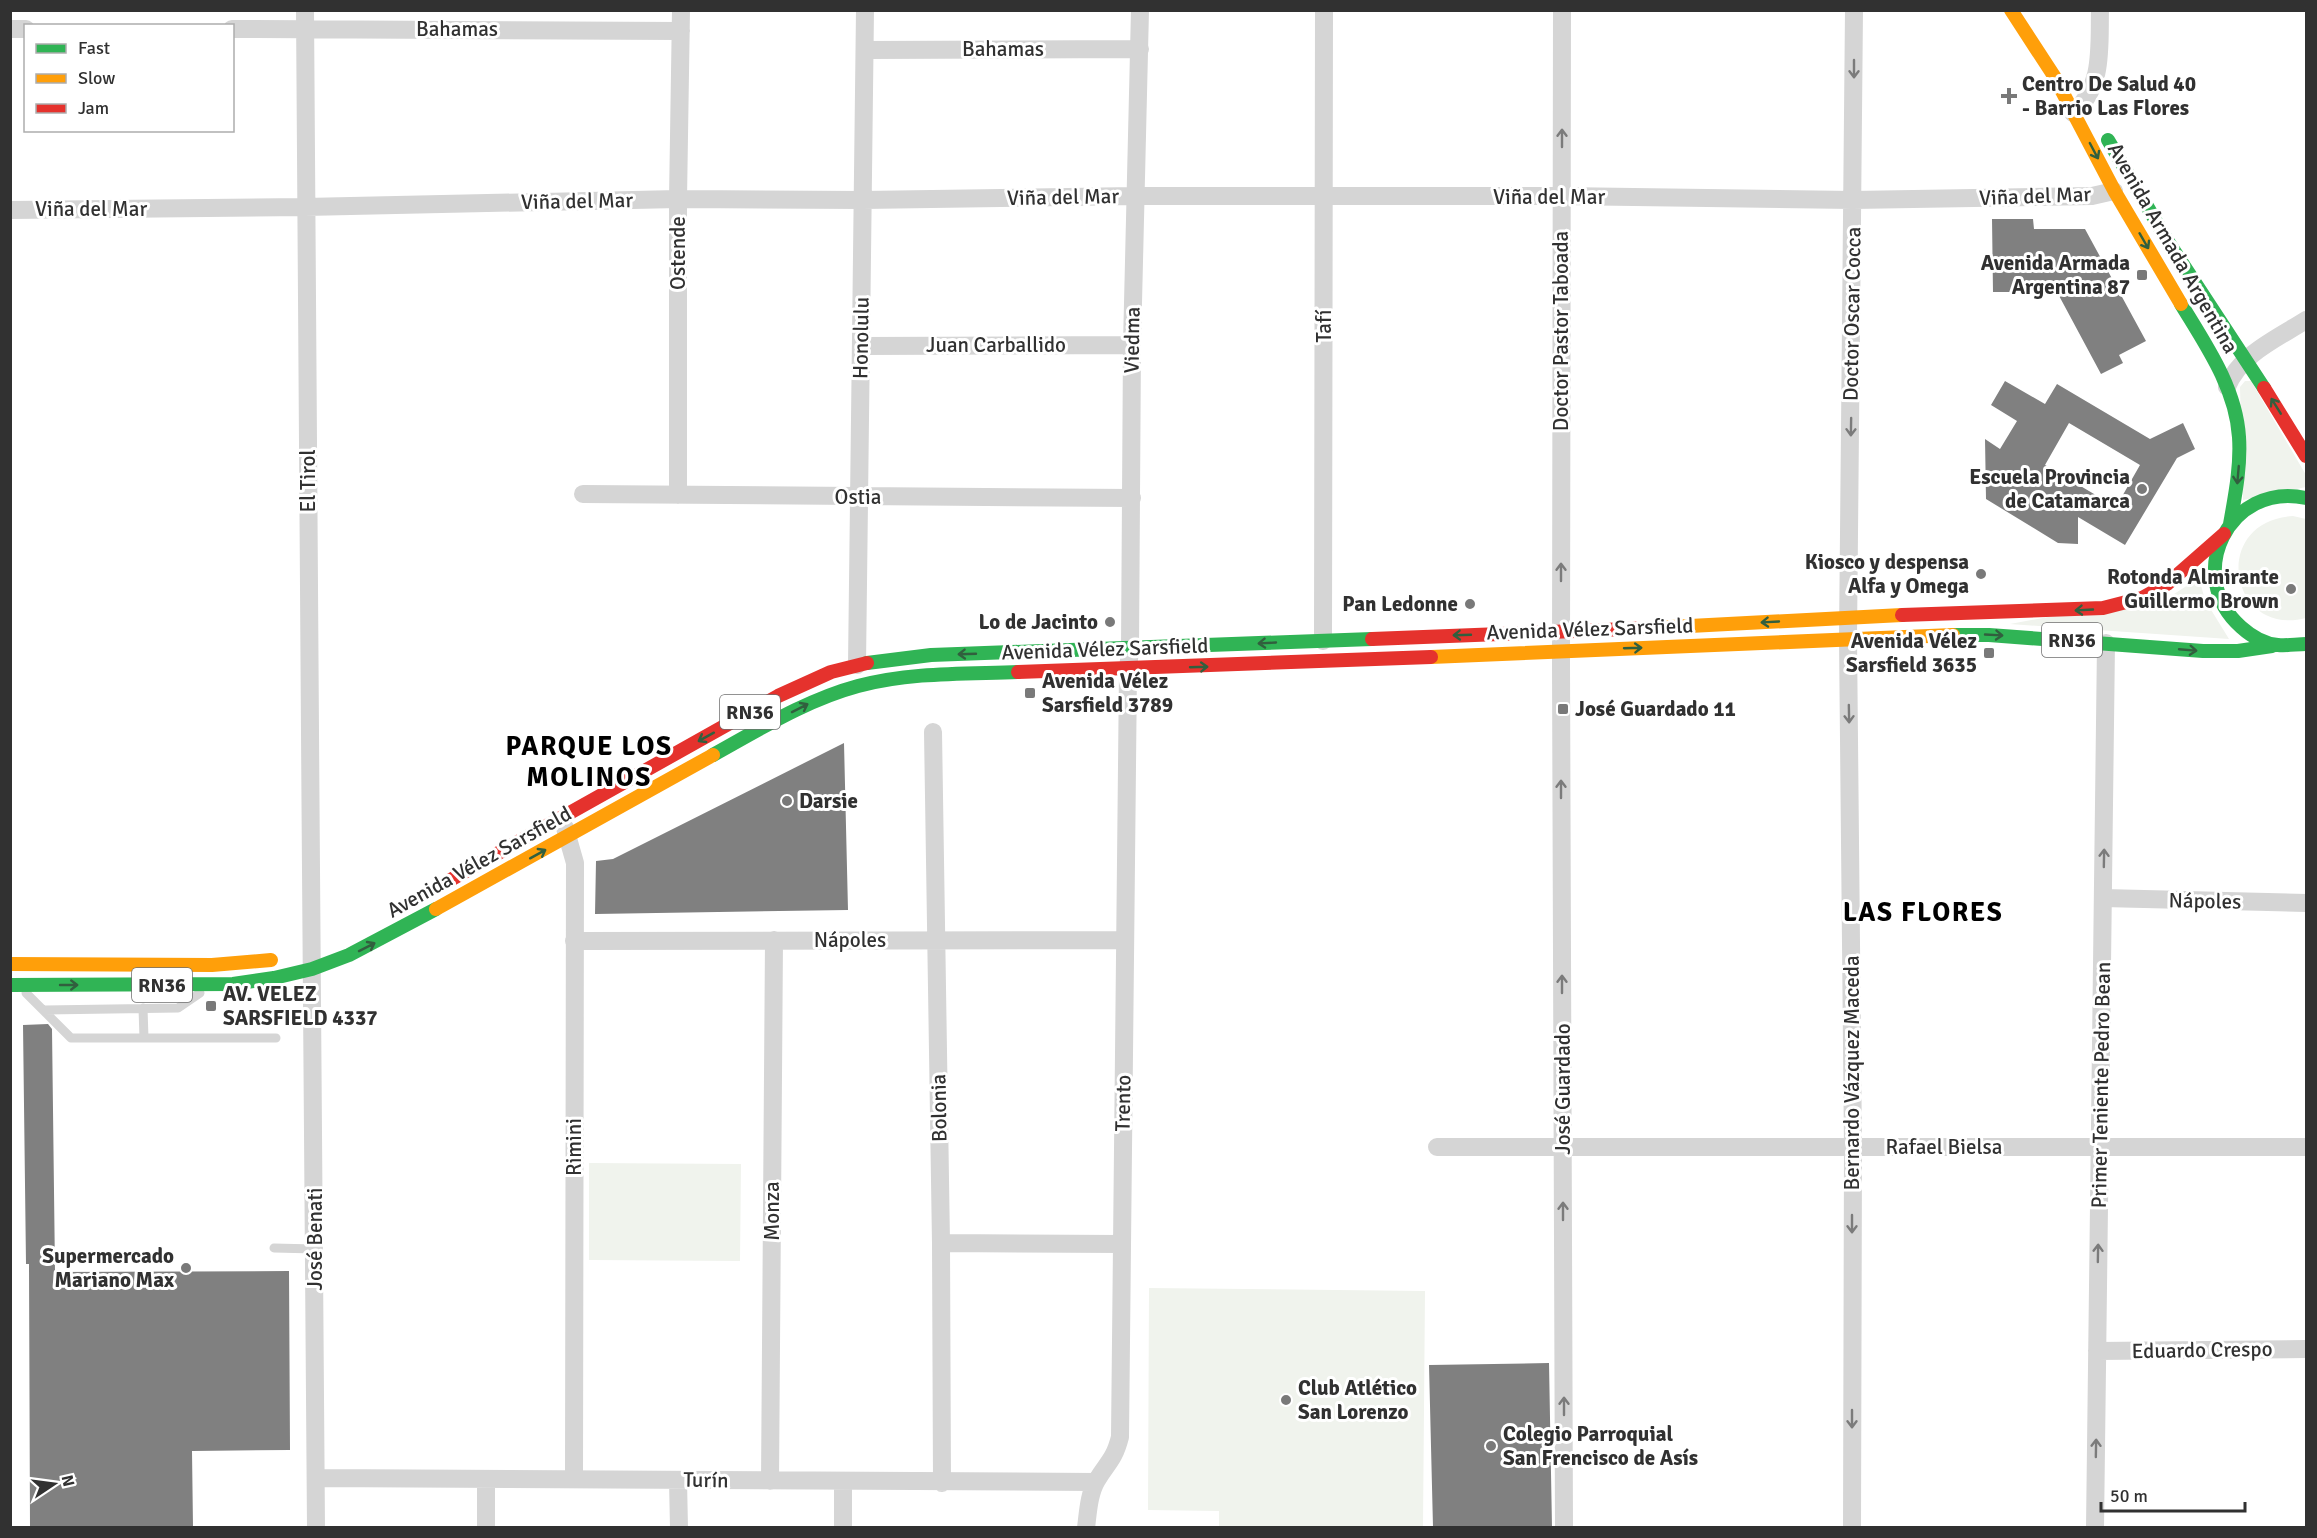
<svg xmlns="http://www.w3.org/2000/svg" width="2317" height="1538" font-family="Signika,sans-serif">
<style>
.green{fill:#f0f3ed}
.building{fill:#808080;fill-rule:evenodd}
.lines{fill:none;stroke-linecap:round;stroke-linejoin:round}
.lane{stroke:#d5d5d5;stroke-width:9}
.street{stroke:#d5d5d5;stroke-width:18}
.fast{stroke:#30b455;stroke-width:14}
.slow{stroke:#ff9f0a;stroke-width:14}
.jam{stroke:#e5322d;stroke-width:14}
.oneway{stroke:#7b7b7b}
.oneway2{stroke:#315f3e}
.poi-dot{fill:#797979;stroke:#fff;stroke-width:2}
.labels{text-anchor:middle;stroke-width:6;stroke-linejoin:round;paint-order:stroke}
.shield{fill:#fff;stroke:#6f6f6f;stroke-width:1.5}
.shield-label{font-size:20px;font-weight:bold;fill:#313131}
.street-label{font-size:21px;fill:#313131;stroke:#fff}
.poi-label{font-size:21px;font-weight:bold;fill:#313131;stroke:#fff;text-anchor:end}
.district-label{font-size:27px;font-weight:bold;letter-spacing:1.5px;fill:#000;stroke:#fff}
</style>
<rect width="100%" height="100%" fill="#fff"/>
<!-- green -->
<path class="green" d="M2245 381H2251L2306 475V487L2243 500 2240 387Z
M2293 516 2306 519V618C2229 638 2209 521 2293 516Z
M2199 578 2205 600 2229 639 2010 624 2174 594Z
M589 1163 741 1164 740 1261 589 1260Z
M1149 1288 1425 1291 1423 1527H1219V1511L1148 1510Z"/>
<!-- building -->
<path class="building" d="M1992 219H2033L2034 229H2085L2146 341 2119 355 2123 363 2101 374 2057 292H1993Z
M2005 381 2045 404 2057 384 2150 439 2183 423 2195 449 2177 458 2125 545 2078 517V544L2058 543 1986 499 1985 439 2000 449 2017 421 1991 405ZM2069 423 2140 465 2116 507 2045 465Z
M844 743 848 910 595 914 596 861 613 859Z
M48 1024 52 1029 55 1272 289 1271 290 1450 192 1451 193 1527H30L29 1264H26L23 1025Z
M1549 1363 1552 1527H1433L1429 1365Z"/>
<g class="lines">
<!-- lane -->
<path class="lane" d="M26 993 71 1038H276
M143 1008 144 1038
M45 1010 178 1008 200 993
M274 1248 315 1249"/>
<!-- street -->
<path class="street" d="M305 10C305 516 315 1022 316 1528
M1562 10 1561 664 1564 1528
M10 29H26
M232 29 681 31
M865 50 1140 49
M2073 113C2104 87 2099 47 2100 10
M10 210 305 207 678 199 863 200 1136 196H1561L1853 200 2092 196 2114 191
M861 346 1132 345
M2227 387C2240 354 2278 338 2306 320
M583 494 1132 498
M678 495V199L681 10
M1323 641 1324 10
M857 665 865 10
M933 732 941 1243 942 1483
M565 828 575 863 574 1478
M2103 898 2306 903
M574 941 1125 940
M1437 1147H2306
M941 1243 1122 1244
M2097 1351 2306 1349
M316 1478 1096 1482
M486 1479V1528
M678 1480 679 1528
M770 1481 774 940
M843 1482V1528
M1086 1528C1088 1512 1089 1493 1097 1480 1108 1462 1114 1460 1120 1437L1128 670 1130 649 1132 345 1140 10
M1852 1528 1853 1147 1848 638 1854 10
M2095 1528 2106 643"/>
<!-- fast -->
<path class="fast" d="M2108 140 2167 240 2264 388
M2181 304C2206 345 2236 388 2239 437 2241 466 2235 496 2230 524
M2306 498C2229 481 2183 576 2241 627 2251 636 2265 644 2278 645 2287 646 2297 644 2306 644
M1953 635H1989L2203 651H2238L2272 646
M867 663 931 655 1372 639
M713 755C760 729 806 700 858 686 910 672 965 674 1018 672
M10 985 233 984 274 978 312 969 349 955 436 909"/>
<!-- slow -->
<path class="slow" d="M2011 10 2054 76 2115 192 2181 304
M1652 628 1902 615
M1431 657 1953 635
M436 909 713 755
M10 964 212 965 271 960"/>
<!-- jam -->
<path class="jam" d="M2264 388 2306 456
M1902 615 2103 608 2142 598 2167 584 2224 534
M1372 639 1652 628
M1018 672 1431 657
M436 888 778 696 831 672 867 663"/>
</g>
<!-- one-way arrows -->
<defs><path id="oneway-shaft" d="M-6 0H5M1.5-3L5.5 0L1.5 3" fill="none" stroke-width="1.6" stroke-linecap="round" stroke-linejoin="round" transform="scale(1.5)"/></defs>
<g class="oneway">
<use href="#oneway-shaft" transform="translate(1854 69) rotate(90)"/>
<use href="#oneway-shaft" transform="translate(1562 138) rotate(-90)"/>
<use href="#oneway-shaft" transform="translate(1851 427) rotate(91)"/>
<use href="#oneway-shaft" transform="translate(1561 572) rotate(-90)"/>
<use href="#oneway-shaft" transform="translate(1849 714) rotate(89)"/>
<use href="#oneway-shaft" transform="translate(1561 789) rotate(-90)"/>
<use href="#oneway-shaft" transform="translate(2104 858) rotate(-89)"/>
<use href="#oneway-shaft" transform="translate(1562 984) rotate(-90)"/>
<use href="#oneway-shaft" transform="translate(1563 1211) rotate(-90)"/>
<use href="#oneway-shaft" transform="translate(1852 1224) rotate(90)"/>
<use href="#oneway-shaft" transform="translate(2098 1253) rotate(-89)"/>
<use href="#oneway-shaft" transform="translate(1564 1406) rotate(-90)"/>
<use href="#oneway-shaft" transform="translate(1852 1419) rotate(90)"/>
<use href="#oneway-shaft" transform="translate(2096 1448) rotate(-89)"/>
</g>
<g class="oneway2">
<use href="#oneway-shaft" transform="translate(2094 151) rotate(62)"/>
<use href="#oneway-shaft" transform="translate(2144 241) rotate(60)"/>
<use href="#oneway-shaft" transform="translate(2276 406) rotate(-122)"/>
<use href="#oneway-shaft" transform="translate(2238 475) rotate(95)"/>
<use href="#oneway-shaft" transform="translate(2084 610) rotate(177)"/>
<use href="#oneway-shaft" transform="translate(1770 622) rotate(177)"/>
<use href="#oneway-shaft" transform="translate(1462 635) rotate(178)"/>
<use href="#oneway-shaft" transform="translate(1994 635) rotate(3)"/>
<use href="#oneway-shaft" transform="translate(1267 643) rotate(177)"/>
<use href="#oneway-shaft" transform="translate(1633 648) rotate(-2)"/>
<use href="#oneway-shaft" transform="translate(2188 650) rotate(5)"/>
<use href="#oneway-shaft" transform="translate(967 654) rotate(178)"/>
<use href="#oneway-shaft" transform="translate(1199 667) rotate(-2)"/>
<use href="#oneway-shaft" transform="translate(800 708) rotate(-27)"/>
<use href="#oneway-shaft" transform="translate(706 737) rotate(151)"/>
<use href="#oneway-shaft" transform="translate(538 854) rotate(-29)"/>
<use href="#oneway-shaft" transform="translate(367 947) rotate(-27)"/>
<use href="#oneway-shaft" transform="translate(69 985)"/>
</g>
<!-- markers -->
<g class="poi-dot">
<path d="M2006 87h6v6h6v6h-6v6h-6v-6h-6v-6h6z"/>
<rect x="2136" y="269" width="12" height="12" rx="3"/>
<circle cx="2142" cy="489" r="6"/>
<circle cx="1981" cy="574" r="6"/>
<circle cx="2291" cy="589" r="6"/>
<circle cx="1470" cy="604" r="6"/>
<circle cx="1110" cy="622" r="6"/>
<rect x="1983" y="647" width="12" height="12" rx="3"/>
<rect x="1024" y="687" width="12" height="12" rx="3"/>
<rect x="1557" y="703" width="12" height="12" rx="3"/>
<circle cx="787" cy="801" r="6"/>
<rect x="205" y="1000" width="12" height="12" rx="3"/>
<circle cx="186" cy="1268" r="6"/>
<circle cx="1286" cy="1400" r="6"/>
<circle cx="1491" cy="1446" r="6"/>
</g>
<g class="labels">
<!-- shield labels -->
<g class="shield">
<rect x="2042" y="623" width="60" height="34" rx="4.5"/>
<rect x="720" y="695" width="60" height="34" rx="4.5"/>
<rect x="132" y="968" width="60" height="34" rx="4.5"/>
</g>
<g class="shield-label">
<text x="2072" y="647">RN36</text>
<text x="750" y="719">RN36</text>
<text x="162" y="992">RN36</text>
</g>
<!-- street labels -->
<g class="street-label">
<text x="457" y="36">Bahamas</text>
<text x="1003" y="56">Bahamas</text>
<text transform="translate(2035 196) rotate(-2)" y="7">Viña del Mar</text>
<text transform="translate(1063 197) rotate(-1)" y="7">Viña del Mar</text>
<text x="1549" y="204">Viña del Mar</text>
<text transform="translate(577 201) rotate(-1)" y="7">Viña del Mar</text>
<text x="91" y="216">Viña del Mar</text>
<text transform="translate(2173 248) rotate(60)" y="7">Avenida Armada Argentina</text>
<text transform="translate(678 253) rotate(-90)" y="7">Ostende</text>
<text transform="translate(1852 314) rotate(-89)" y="7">Doctor Oscar Cocca</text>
<text transform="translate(1324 326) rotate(-90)" y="7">Tafí</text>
<text transform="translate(1561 331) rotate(-90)" y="7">Doctor Pastor Taboada</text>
<text transform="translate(861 338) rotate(-89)" y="7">Honolulu</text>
<text transform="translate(1132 340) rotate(-89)" y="7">Viedma</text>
<text x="996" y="352">Juan Carballido</text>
<text transform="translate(308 481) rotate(-90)" y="7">El Tirol</text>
<text x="858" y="504">Ostia</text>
<text transform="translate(1590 629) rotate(-2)" y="7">Avenida Vélez Sarsfield</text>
<text transform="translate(1105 649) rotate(-2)" y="7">Avenida Vélez Sarsfield</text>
<text transform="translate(479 862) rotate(-29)" y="7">Avenida Vélez Sarsfield</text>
<text transform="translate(2205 901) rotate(1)" y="7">Nápoles</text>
<text x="850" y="947">Nápoles</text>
<text transform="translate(1852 1073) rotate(-90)" y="7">Bernardo Vázquez Maceda</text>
<text transform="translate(2101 1085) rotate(-89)" y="7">Primer Teniente Pedro Bean</text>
<text transform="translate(1563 1089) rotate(-90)" y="7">José Guardado</text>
<text transform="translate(1123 1103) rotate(-89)" y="7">Trento</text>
<text transform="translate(939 1108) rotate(-91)" y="7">Bolonia</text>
<text transform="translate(574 1147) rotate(-90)" y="7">Rimini</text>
<text x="1944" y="1154">Rafael Bielsa</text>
<text transform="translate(772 1211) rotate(-90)" y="7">Monza</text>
<text transform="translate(315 1239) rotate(-90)" y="7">José Benati</text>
<text transform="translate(2202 1350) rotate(-1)" y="7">Eduardo Crespo</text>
<text transform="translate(706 1480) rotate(1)" y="7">Turín</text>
</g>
<!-- poi labels -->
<g class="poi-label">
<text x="2022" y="91" text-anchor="start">Centro De Salud 40<tspan x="2022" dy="24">- Barrio Las Flores</tspan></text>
<text x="2130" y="270">Avenida Armada<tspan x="2130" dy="24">Argentina 87</tspan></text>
<text x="2130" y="484">Escuela Provincia<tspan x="2130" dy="24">de Catamarca</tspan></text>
<text x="1969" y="569">Kiosco y despensa<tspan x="1969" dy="24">Alfa y Omega</tspan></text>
<text x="2279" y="584">Rotonda Almirante<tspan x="2279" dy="24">Guillermo Brown</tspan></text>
<text x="1458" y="611">Pan Ledonne</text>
<text x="1098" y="629">Lo de Jacinto</text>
<text x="1977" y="648">Avenida Vélez<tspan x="1977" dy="24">Sarsfield 3635</tspan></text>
<text x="1042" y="688" text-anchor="start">Avenida Vélez<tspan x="1042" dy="24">Sarsfield 3789</tspan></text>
<text x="1575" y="716" text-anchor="start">José Guardado 11</text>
<text x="799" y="808" text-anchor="start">Darsie</text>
<text x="223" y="1001" text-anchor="start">AV. VELEZ<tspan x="223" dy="24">SARSFIELD 4337</tspan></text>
<text x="174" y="1263">Supermercado<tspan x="174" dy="24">Mariano Max</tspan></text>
<text x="1298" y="1395" text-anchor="start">Club Atlético<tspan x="1298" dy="24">San Lorenzo</tspan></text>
<text x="1503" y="1441" text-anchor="start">Colegio Parroquial<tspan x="1503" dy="24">San Frencisco de Asís</tspan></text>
</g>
<!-- district labels -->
<g class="district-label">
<text x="589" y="755">PARQUE LOS<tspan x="589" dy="31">MOLINOS</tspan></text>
<text x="1923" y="921">LAS FLORES</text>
</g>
</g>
<!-- border -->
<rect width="2317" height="1538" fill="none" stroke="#313131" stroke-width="24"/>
<!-- legend -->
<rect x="24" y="24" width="210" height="108" fill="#ffffff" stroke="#adadad" stroke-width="1.5"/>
<rect x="36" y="44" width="30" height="9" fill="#30b455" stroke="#adadad" stroke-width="1.5"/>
<text x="78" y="54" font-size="18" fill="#313131">Fast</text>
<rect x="36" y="74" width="30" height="9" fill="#ff9f0a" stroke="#adadad" stroke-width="1.5"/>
<text x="78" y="84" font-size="18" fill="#313131">Slow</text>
<rect x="36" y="104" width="30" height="9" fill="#e5322d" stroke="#adadad" stroke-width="1.5"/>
<text x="78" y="114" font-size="18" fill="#313131">Jam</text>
<!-- north arrow -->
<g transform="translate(54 1484) rotate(77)" stroke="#ffffff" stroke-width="4.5" paint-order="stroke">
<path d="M0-4.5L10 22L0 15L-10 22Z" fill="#313131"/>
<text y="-9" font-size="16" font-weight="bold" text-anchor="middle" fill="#313131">N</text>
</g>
<!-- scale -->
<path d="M2101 1502v9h144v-9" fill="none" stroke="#313131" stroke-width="3"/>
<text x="2110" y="1502" font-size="18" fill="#313131" stroke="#ffffff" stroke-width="4.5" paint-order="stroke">50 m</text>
</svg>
